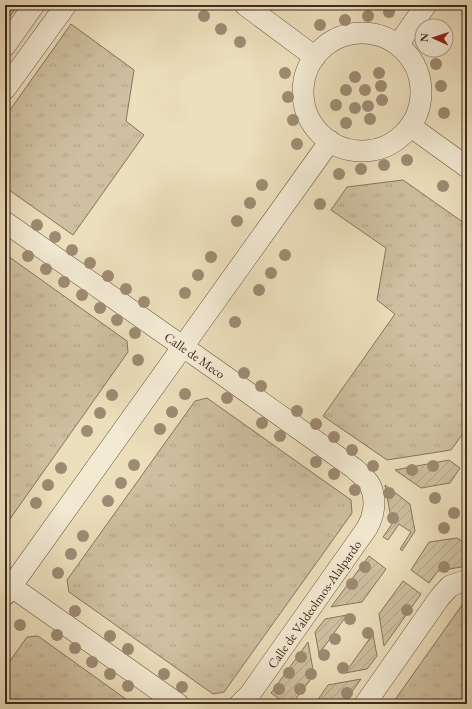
<svg xmlns="http://www.w3.org/2000/svg" width="472" height="709" font-family="'EB Garamond',serif">
<style>
.grass{fill:url(#grass-tufts);stroke:#87745e}
.garden{fill:url(#garden-furrows);stroke:#87745e}
.lines{fill:none;stroke-linecap:round;stroke-linejoin:round}
.street-casing{stroke:#6a5644;stroke-width:22}
.street{stroke:#f3ead3;stroke-width:21}
.tree{fill:#9d8b73}
.labels{text-anchor:middle;stroke-width:3;stroke-linejoin:round;paint-order:stroke}
.street-label{font-size:13px;fill:#3f291c;stroke:#f3ead3}
</style>
<defs>
<pattern id="grass-tufts" width="24" height="20" patternUnits="userSpaceOnUse"><rect width="24" height="20" fill="#cfc0a1"/><path d="M3 7l-1-3M5 7V3M7 7l1-3M15 17l-1-3M17 17v-4M19 17l1-3" fill="none" stroke="#b3a58a"/></pattern>
<pattern id="garden-furrows" width="10" height="10" patternUnits="userSpaceOnUse"><rect width="10" height="10" fill="#cfc0a1"/><path d="M-1 1l2-2M0 10L10 0M9 11l2-2" fill="none" stroke="#b3a58a"/></pattern>
</defs>
<rect width="100%" height="100%" fill="#ecdfbc"/>
<filter id="stains"><feTurbulence type="fractalNoise" baseFrequency=".005" numOctaves="4"/><feColorMatrix values="0 0 0 0 .2 0 0 0 0 .09 0 0 0 0 .02 0 0 0 .5 -.17"/></filter>
<radialGradient id="worn" r=".72"><stop offset=".6" stop-color="#630" stop-opacity="0"/><stop offset="1" stop-color="#630" stop-opacity=".3"/></radialGradient>
<!-- grass -->
<path class="grass" d="M5 5H18L5 23Z
M71 24 134 70 126 121 144 135 73 235 9 190 5 168V117Z
M403 180 467 225V428L451 450 387 460 323 416 395 314 377 300 386 248 331 210 347 187Z
M5 254 127 341 128 352 5 526Z
M207 398 351 500 352 513 224 692 213 694 69 592 67 580 195 401Z
M467 598V704H392Z
M38 636 123 697 132 704H5V668L27 637Z"/>
<!-- garden -->
<path class="garden" d="M449 460 460 468 450 483 421 488 395 470Z
M385 485 410 504 415 531 402 551 400 549 411 532 399 524 388 540 383 537 392 524Z
M457 538 467 544V566L438 571 429 583 411 570 429 542Z
M369 556 386 569 362 602 331 607Z
M403 581 421 594 384 646 379 614Z
M347 615 319 654 315 632 325 619Z
M373 634 377 656 367 669 345 673Z
M308 642 314 675 292 704H286L271 693Z
M361 679 343 704H315L328 685Z"/>
<g class="lines">
<!-- street casing -->
<g class="street-casing">
<path id="street" d="M245 5 315 57
M303 92a59 59 0 1 1 118 0a59 59 0 1 1-118 0Z
M398 45 426 5
M5 46 34 5
M5 89 66 5
M410 126 467 167
M5 222 212 367 355 469C360 474 367 479 370 485 377 499 374 516 367 528L250 694 240 704
M5 582 178 704
M5 595 330 141
M365 704 440 597 450 586 467 580"/>
</g>
<!-- street -->
<use href="#street" class="street"/>
</g>
<!-- trees -->
<g class="tree">
<circle cx="389" cy="12" r="6"/>
<circle cx="204" cy="16" r="6"/>
<circle cx="368" cy="16" r="6"/>
<circle cx="345" cy="20" r="6"/>
<circle cx="320" cy="25" r="6"/>
<circle cx="221" cy="29" r="6"/>
<circle cx="240" cy="42" r="6"/>
<circle cx="436" cy="64" r="6"/>
<circle cx="285" cy="73" r="6"/>
<circle cx="379" cy="73" r="6"/>
<circle cx="355" cy="77" r="6"/>
<circle cx="381" cy="86" r="6"/>
<circle cx="441" cy="86" r="6"/>
<circle cx="346" cy="90" r="6"/>
<circle cx="365" cy="90" r="6"/>
<circle cx="288" cy="97" r="6"/>
<circle cx="382" cy="100" r="6"/>
<circle cx="336" cy="105" r="6"/>
<circle cx="368" cy="106" r="6"/>
<circle cx="355" cy="108" r="6"/>
<circle cx="444" cy="113" r="6"/>
<circle cx="370" cy="119" r="6"/>
<circle cx="293" cy="120" r="6"/>
<circle cx="346" cy="123" r="6"/>
<circle cx="297" cy="144" r="6"/>
<circle cx="407" cy="160" r="6"/>
<circle cx="384" cy="165" r="6"/>
<circle cx="361" cy="169" r="6"/>
<circle cx="339" cy="174" r="6"/>
<circle cx="262" cy="185" r="6"/>
<circle cx="443" cy="186" r="6"/>
<circle cx="250" cy="203" r="6"/>
<circle cx="320" cy="204" r="6"/>
<circle cx="237" cy="221" r="6"/>
<circle cx="37" cy="225" r="6"/>
<circle cx="55" cy="237" r="6"/>
<circle cx="72" cy="250" r="6"/>
<circle cx="285" cy="255" r="6"/>
<circle cx="28" cy="256" r="6"/>
<circle cx="211" cy="257" r="6"/>
<circle cx="90" cy="263" r="6"/>
<circle cx="46" cy="269" r="6"/>
<circle cx="271" cy="273" r="6"/>
<circle cx="198" cy="275" r="6"/>
<circle cx="108" cy="276" r="6"/>
<circle cx="64" cy="282" r="6"/>
<circle cx="126" cy="289" r="6"/>
<circle cx="259" cy="290" r="6"/>
<circle cx="185" cy="293" r="6"/>
<circle cx="82" cy="295" r="6"/>
<circle cx="144" cy="302" r="6"/>
<circle cx="100" cy="308" r="6"/>
<circle cx="117" cy="320" r="6"/>
<circle cx="235" cy="322" r="6"/>
<circle cx="135" cy="333" r="6"/>
<circle cx="138" cy="360" r="6"/>
<circle cx="244" cy="373" r="6"/>
<circle cx="261" cy="386" r="6"/>
<circle cx="185" cy="394" r="6"/>
<circle cx="112" cy="395" r="6"/>
<circle cx="227" cy="398" r="6"/>
<circle cx="297" cy="411" r="6"/>
<circle cx="172" cy="412" r="6"/>
<circle cx="100" cy="413" r="6"/>
<circle cx="262" cy="423" r="6"/>
<circle cx="316" cy="424" r="6"/>
<circle cx="160" cy="429" r="6"/>
<circle cx="87" cy="431" r="6"/>
<circle cx="280" cy="436" r="6"/>
<circle cx="334" cy="437" r="6"/>
<circle cx="352" cy="450" r="6"/>
<circle cx="316" cy="462" r="6"/>
<circle cx="134" cy="465" r="6"/>
<circle cx="373" cy="466" r="6"/>
<circle cx="433" cy="466" r="6"/>
<circle cx="61" cy="468" r="6"/>
<circle cx="412" cy="470" r="6"/>
<circle cx="334" cy="474" r="6"/>
<circle cx="121" cy="483" r="6"/>
<circle cx="48" cy="485" r="6"/>
<circle cx="355" cy="490" r="6"/>
<circle cx="389" cy="493" r="6"/>
<circle cx="435" cy="498" r="6"/>
<circle cx="108" cy="501" r="6"/>
<circle cx="36" cy="503" r="6"/>
<circle cx="454" cy="513" r="6"/>
<circle cx="393" cy="518" r="6"/>
<circle cx="444" cy="528" r="6"/>
<circle cx="83" cy="536" r="6"/>
<circle cx="71" cy="554" r="6"/>
<circle cx="365" cy="567" r="6"/>
<circle cx="444" cy="567" r="6"/>
<circle cx="58" cy="573" r="6"/>
<circle cx="352" cy="584" r="6"/>
<circle cx="407" cy="610" r="6"/>
<circle cx="75" cy="611" r="6"/>
<circle cx="350" cy="619" r="6"/>
<circle cx="20" cy="625" r="6"/>
<circle cx="368" cy="633" r="6"/>
<circle cx="57" cy="635" r="6"/>
<circle cx="110" cy="636" r="6"/>
<circle cx="335" cy="639" r="6"/>
<circle cx="75" cy="648" r="6"/>
<circle cx="128" cy="649" r="6"/>
<circle cx="324" cy="655" r="6"/>
<circle cx="301" cy="657" r="6"/>
<circle cx="92" cy="662" r="6"/>
<circle cx="343" cy="668" r="6"/>
<circle cx="289" cy="673" r="6"/>
<circle cx="110" cy="674" r="6"/>
<circle cx="164" cy="674" r="6"/>
<circle cx="311" cy="674" r="6"/>
<circle cx="128" cy="686" r="6"/>
<circle cx="182" cy="687" r="6"/>
<circle cx="279" cy="689" r="6"/>
<circle cx="300" cy="689" r="6"/>
<circle cx="347" cy="693" r="6"/>
</g>
<g class="labels">
<!-- street labels -->
<g class="street-label">
<text transform="translate(195 355) rotate(35)" y="5">Calle de Meco</text>
<text transform="translate(314 604) rotate(-55)" y="5">Calle de Valdeolmos-Alalpardo</text>
</g>
</g>
<!-- margin -->
<rect width="472" height="709" fill="none" stroke="#ecdfbc" stroke-width="20"/>
<rect x="6" y="6" width="460" height="697" fill="none" stroke="#3f291c" stroke-width="2"/>
<rect x="10" y="10" width="452" height="689" fill="none" stroke="#3f291c"/>
<!-- north arrow -->
<g transform="translate(434 38) rotate(273)"><circle r="19" fill="#f3ead3" stroke="#ab9d8a"/>
<path d="M0-3L7 15L0 10L-7 15Z" fill="#8f2418"/>
<text y="-6" font-size="11" font-weight="bold" text-anchor="middle" fill="#3f291c">N</text>
</g>
<rect width="100%" height="100%" filter="url(#stains)"/>
<rect width="100%" height="100%" fill="url(#worn)"/>
</svg>
